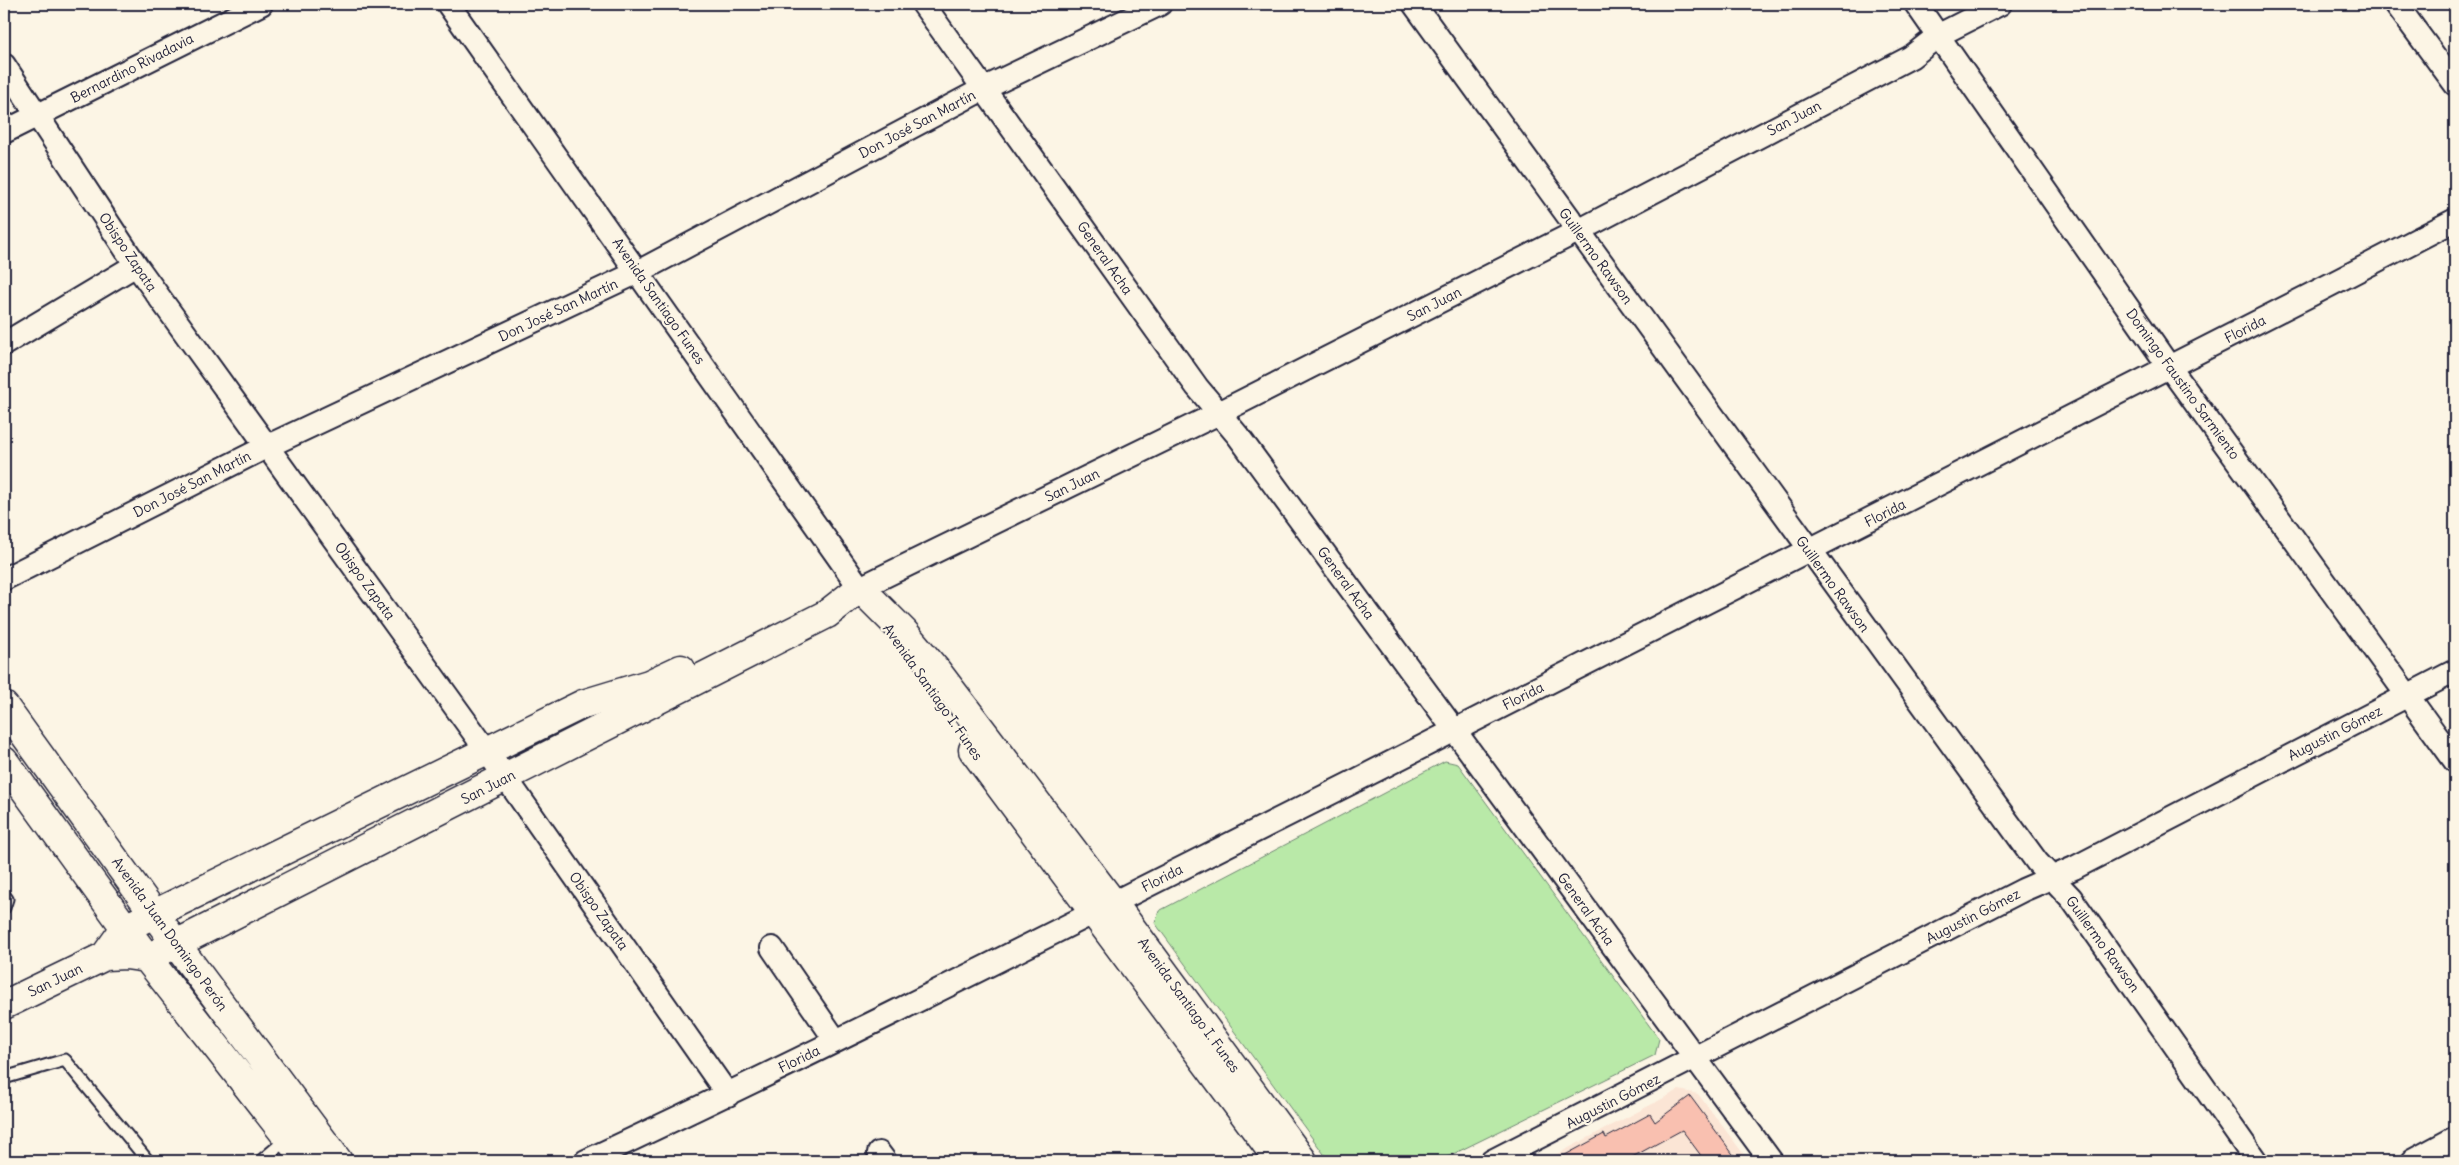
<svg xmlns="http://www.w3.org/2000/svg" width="2459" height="1165" font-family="Delius,sans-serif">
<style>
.built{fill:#fbe5d5}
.green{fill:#b9e9a8;stroke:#6e8672}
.building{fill:#f9c0b0;stroke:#22223b}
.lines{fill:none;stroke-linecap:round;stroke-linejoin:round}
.lane-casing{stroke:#22223b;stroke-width:15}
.street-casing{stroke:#22223b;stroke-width:26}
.secondary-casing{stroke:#22223b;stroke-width:31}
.lane{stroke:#fcf5e5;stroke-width:11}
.street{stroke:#fcf5e5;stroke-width:22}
.secondary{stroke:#fcf5e5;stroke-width:28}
.labels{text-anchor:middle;stroke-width:4.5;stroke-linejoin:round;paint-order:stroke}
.street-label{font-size:14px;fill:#22223b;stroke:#fcf5e5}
</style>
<rect width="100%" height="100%" fill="#fcf5e5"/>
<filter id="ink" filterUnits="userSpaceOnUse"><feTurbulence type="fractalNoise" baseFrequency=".02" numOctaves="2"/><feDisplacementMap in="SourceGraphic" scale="10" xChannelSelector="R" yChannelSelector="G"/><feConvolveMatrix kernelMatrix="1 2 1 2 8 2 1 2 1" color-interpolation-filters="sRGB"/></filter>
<g filter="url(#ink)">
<!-- built -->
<path class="built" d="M1679 1090 1698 1094 1749 1161H1544Z"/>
<!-- green -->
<path class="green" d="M1445 761 1458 764 1659 1039 1655 1055 1439 1161H1329L1155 923 1159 911Z"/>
<!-- building -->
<path class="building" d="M1690 1096 1738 1161H1705L1682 1130 1625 1161H1554L1604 1134 1606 1138 1650 1114 1655 1122Z"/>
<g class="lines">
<!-- lane casing -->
<g class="lane-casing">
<path id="lane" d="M4 895 7 899 4 908
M4 1078 65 1060 148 1161
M261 1161 288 1138"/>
</g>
<!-- street casing -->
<g class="street-casing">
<path id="street" d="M448 4 860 588 1219 413 1578 231 1911 57 1939 35 2000 4
M923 4 1197 387 1239 437 1771 1161
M1414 4 2037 862 2071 898 2256 1161
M1916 4 2170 368 2455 761
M2396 4 2455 84
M4 65 136 265 487 751 728 1095
M4 132 261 4
M4 344 136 265
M4 579 268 446 638 272 985 88 1160 4
M772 948 836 1041
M879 1153 885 1161
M586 1161C843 1041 1096 911 1349 784 1719 598 2088 411 2455 220
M1492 1161 2023 890 2074 868 2455 671
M2412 1161 2455 1138"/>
</g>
<!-- secondary casing -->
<g class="secondary-casing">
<path id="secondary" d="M860 588 904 632 936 670 1113 903 1303 1161
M4 706 176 944 338 1161
M973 750 1279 1161
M4 761 147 958 306 1161
M105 956 125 928 154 914 583 704 649 684 681 669
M4 1005 105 956 126 955 147 958 176 944 827 614 860 588"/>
</g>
<!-- lane -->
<use href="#lane" class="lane"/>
<!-- street -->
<use href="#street" class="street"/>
<!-- secondary -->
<use href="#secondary" class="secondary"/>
</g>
</g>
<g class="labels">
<!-- street labels -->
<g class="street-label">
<text transform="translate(132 68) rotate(-27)" y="5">Bernardino Rivadavia</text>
<text transform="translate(1794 118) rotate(-28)" y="5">San Juan</text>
<text transform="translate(917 124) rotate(-28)" y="5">Don José San Martín</text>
<text transform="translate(128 252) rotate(56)" y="5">Obispo Zapata</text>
<text transform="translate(1596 256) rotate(54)" y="5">Guillermo Rawson</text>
<text transform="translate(1105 258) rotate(55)" y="5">General Acha</text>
<text transform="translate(659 301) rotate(55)" y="5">Avenida Santiago Funes</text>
<text transform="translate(1434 304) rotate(-27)" y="5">San Juan</text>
<text transform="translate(558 310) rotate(-25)" y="5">Don José San Martín</text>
<text transform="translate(2245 329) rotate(-27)" y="5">Florida</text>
<text transform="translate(2183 384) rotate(54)" y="5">Domingo Faustino Sarmiento</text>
<text transform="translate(192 484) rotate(-27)" y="5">Don José San Martín</text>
<text transform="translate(1072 485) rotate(-26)" y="5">San Juan</text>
<text transform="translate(1885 513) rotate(-27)" y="5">Florida</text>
<text transform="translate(365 581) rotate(54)" y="5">Obispo Zapata</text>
<text transform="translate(1346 583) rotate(54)" y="5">General Acha</text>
<text transform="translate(1833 584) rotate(54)" y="5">Guillermo Rawson</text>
<text transform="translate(933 692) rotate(55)" y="5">Avenida Santiago I. Funes</text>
<text transform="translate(1523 696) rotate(-27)" y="5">Florida</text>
<text transform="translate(2335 733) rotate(-27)" y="5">Augustin Gómez</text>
<text transform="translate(488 787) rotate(-27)" y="5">San Juan</text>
<text transform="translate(1162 878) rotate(-27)" y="5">Florida</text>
<text transform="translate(1586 909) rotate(54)" y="5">General Acha</text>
<text transform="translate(599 911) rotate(55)" y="5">Obispo Zapata</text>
<text transform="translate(1973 916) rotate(-27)" y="5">Augustin Gómez</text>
<text transform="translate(170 934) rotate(54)" y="5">Avenida Juan Domingo Perón</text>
<text transform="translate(2103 944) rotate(54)" y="5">Guillermo Rawson</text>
<text transform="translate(55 980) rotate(-26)" y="5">San Juan</text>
<text transform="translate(1189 1005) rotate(54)" y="5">Avenida Santiago I. Funes</text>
<text transform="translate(799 1059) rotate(-26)" y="5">Florida</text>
<text transform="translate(1613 1101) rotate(-27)" y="5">Augustin Gómez</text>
</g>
</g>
<!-- margin -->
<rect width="2459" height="1165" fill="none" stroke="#fcf5e5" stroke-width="20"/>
<rect x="10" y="10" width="2439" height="1145" fill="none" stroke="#22223b" stroke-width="2" filter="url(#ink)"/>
</svg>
